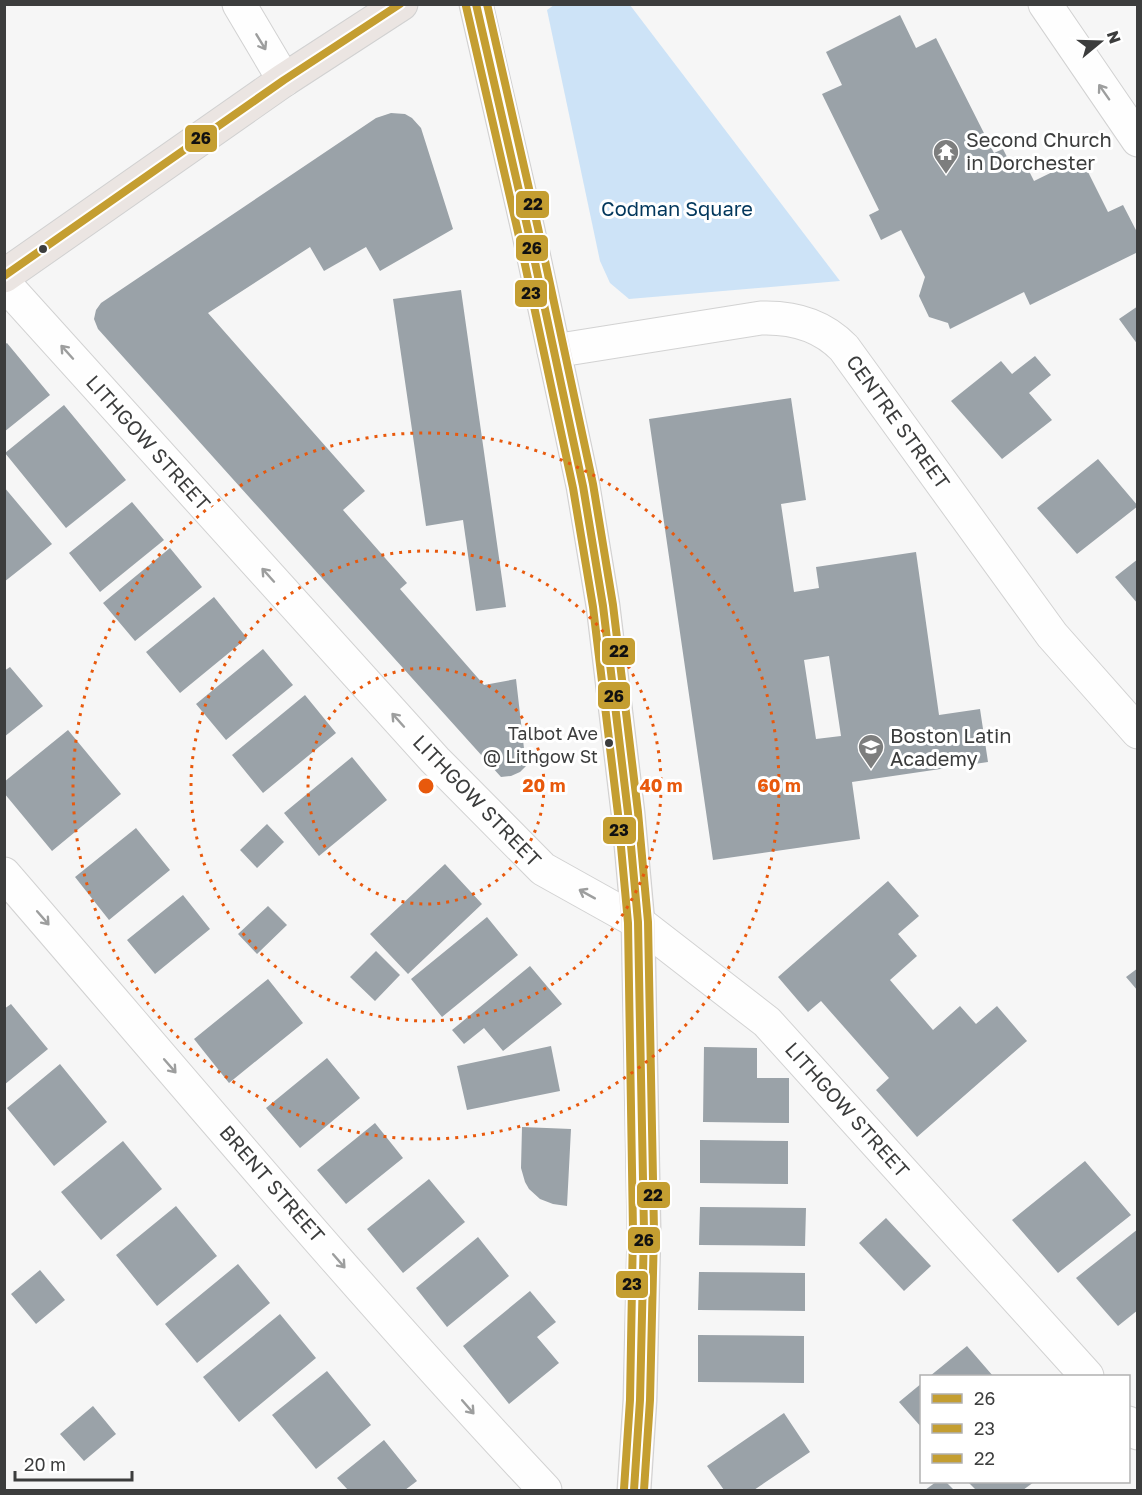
<svg xmlns="http://www.w3.org/2000/svg" width="1142" height="1495" font-family="'Golos Text',sans-serif">
<style>
.green{fill:#cde3f7}
.building{fill:#9aa2a8;fill-rule:evenodd}
.lines{fill:none;stroke-linecap:round;stroke-linejoin:round}
.minor-casing{stroke:#d2d2d2;stroke-width:35}
.major-casing{stroke:#d1d1d1;stroke-width:35}
.minor{stroke:#fefefe;stroke-width:33}
.major{stroke:#ebe5e2;stroke-width:33}
.bus-1-casing{stroke:#fff;stroke-width:12}
.bus-2-casing{stroke:#fff;stroke-width:12}
.bus-3-casing{stroke:#fff;stroke-width:12}
.bus-1{stroke:#c49e31;stroke-width:8}
.bus-2{stroke:#c49e31;stroke-width:8}
.bus-3{stroke:#c49e31;stroke-width:8}
.oneway{stroke:#9d9e9e}
.ring{fill:none;stroke:#e8590c;stroke-width:3;stroke-dasharray:3 6}
.bus-dot{fill:#3c3d3d;stroke:#fff;stroke-width:2}
.labels{text-anchor:middle;stroke-width:6;stroke-linejoin:round;paint-order:stroke}
.bus-label{font-size:18px;fill:#3c3d3d;stroke:#fff;text-anchor:end}
.poi-label{font-size:20px;fill:#3c3d3d;stroke:#fff;text-anchor:start}
.park-label{font-size:20px;fill:#02375c;stroke:#fff}
.street-label{font-size:20px;fill:#3c3d3d;stroke:#fff}
.centre{fill:#e8590c;stroke:#fff;stroke-width:3}
.ring-label{font-size:18px;text-anchor:middle;font-weight:bold;fill:#e8590c;stroke:#fff;stroke-width:6;stroke-linejoin:round;paint-order:stroke}
.line-badge{stroke:#fff;stroke-width:2}
.pale-badge-label{font-size:16px;text-anchor:middle;font-weight:bold;fill:#111}
</style>
<rect width="100%" height="100%" fill="#f6f6f6"/>
<!-- green -->
<path class="green" d="M554 5H630L840 281 629 299 610 283 600 261 547 10Z"/>
<!-- building -->
<path class="building" d="M900 15 916 48 936 38 994 153 1003 149 1013 169 1025 163 1034 181 1081 158 1108 212 1123 205 1138 234V252L1030 305 1024 292 950 329 948 323 929 317 919 296 925 277 901 230 881 240 869 215 879 210 822 94 842 85 826 52Z
M391 113 405 114 412 118 421 128 453 229 380 271 366 247 324 271 310 247 208 313 365 491 343 510 407 583 400 589 484 685 516 679 526 766 520 772 511 776 501 777 98 329 94 319 96 310 101 303 376 118Z
M461 290 506 607 476 611 463 520 426 526 393 299Z
M1138 306V345L1119 319Z
M7 343 50 395 4 432V345Z
M1035 356 1051 375 1029 393 1052 420 1002 459 951 401 1001 361 1012 374Z
M791 398 806 500 781 504 794 592 819 588 816 567 916 552 939 715 980 709 988 762 852 782 860 839 713 860 649 419ZM829 656 841 736 816 739 804 660Z
M64 405 126 480 66 528 5 453Z
M1098 459 1138 506 1077 554 1037 508Z
M4 487 52 544 4 582Z
M132 502 164 540 100 592 69 553Z
M170 548 202 587 135 641 103 603Z
M1138 559V604L1115 577Z
M214 597 247 638 180 693 146 652Z
M263 649 293 685 226 740 196 704Z
M10 667 43 706 4 737V671Z
M305 695 336 733 263 793 232 755Z
M68 730 121 794 52 851 4 793V782Z
M352 757 387 800 319 856 284 813Z
M267 824 284 842 257 868 240 850Z
M136 828 170 870 109 920 75 877Z
M445 864 482 904 408 974 370 934Z
M888 881 919 916 898 934 917 956 890 980 933 1030 960 1006 976 1024 997 1006 1027 1041 917 1137 876 1090 889 1078 821 1001 808 1012 778 977Z
M183 895 210 929 155 974 127 940Z
M268 906 287 925 257 954 238 934Z
M487 917 518 955 442 1017 411 979Z
M376 951 400 975 375 1001 350 977Z
M530 966 562 1004 503 1051 484 1028 464 1044 452 1030Z
M1138 968V991L1126 977Z
M268 979 303 1023 229 1083 194 1039Z
M11 1004 48 1049 4 1085V1009Z
M551 1046 560 1091 467 1110 457 1066Z
M704 1047 757 1048V1078H789V1123L703 1122Z
M327 1058 360 1098 300 1148 266 1108Z
M60 1064 107 1122 54 1166 7 1108Z
M375 1123 403 1158 346 1204 317 1170Z
M522 1127 571 1129 567 1206 553 1204 540 1199 529 1189 525 1182 521 1168Z
M700 1140 788 1141V1184L700 1183Z
M123 1141 162 1189 101 1240 61 1192Z
M1085 1161 1131 1215 1058 1273 1012 1220Z
M429 1179 465 1222 403 1273 367 1229Z
M176 1206 217 1256 157 1306 116 1255Z
M700 1207 806 1208 805 1246 699 1245Z
M886 1218 931 1266 904 1291 859 1243Z
M1138 1229V1310L1118 1326 1076 1278Z
M478 1237 509 1276 447 1327 416 1288Z
M238 1264 270 1303 197 1363 165 1324Z
M40 1270 65 1300 36 1324 11 1294Z
M699 1272 805 1273V1311L698 1310Z
M530 1291 556 1322 537 1337 559 1363 509 1404 463 1346Z
M280 1314 316 1358 239 1422 203 1377Z
M698 1335 804 1336V1383L698 1382Z
M967 1346 993 1376H930Z
M327 1371 371 1425 316 1469 272 1415Z
M922 1383V1428L899 1402Z
M93 1406 116 1434 84 1461 60 1434Z
M784 1413 810 1452 754 1490H724L707 1466Z
M384 1440 417 1481 405 1490H348L337 1478Z
M936 1482H946L954 1490H925Z
M968 1482H1034L1023 1490H976Z"/>
<g class="lines">
<!-- minor casing -->
<g class="minor-casing">
<path id="minor" d="M239 4 284 80
M1045 4 1138 140
M4 283 435 760 543 869 638 922 767 1022 1087 1376
M554 351 761 318C792 317 822 325 844 348L1052 635 1138 732
M4 874C183 1081 358 1291 545 1490
M1128 1423 1138 1433"/>
</g>
<!-- major casing -->
<g class="major-casing">
<path id="major" d="M476 4 528 230 583 486 603 606 628 813 638 922 644 1231 640 1400 634 1490
M4 276 284 80 401 4"/>
</g>
<!-- minor -->
<use href="#minor" class="minor"/>
<!-- major -->
<use href="#major" class="major"/>
<!-- bus-1 casing -->
<g class="bus-1-casing">
<path id="bus-1" d="M476 4 528 230 583 486 603 606 628 813 638 922 644 1231 640 1400 634 1490
M4 276 284 80 400 4"/>
</g>
<!-- bus-2 casing -->
<g class="bus-2-casing">
<path id="bus-2" d="M466 6 518 232 573 488 593 607 618 814 628 923 633 1231 630 1400 624 1489"/>
</g>
<!-- bus-3 casing -->
<g class="bus-3-casing">
<path id="bus-3" d="M487 4 538 228 593 484 613 605 638 812 648 922 654 1231 650 1400 644 1490"/>
</g>
<!-- bus-1 -->
<use href="#bus-1" class="bus-1"/>
<!-- bus-2 -->
<use href="#bus-2" class="bus-2"/>
<!-- bus-3 -->
<use href="#bus-3" class="bus-3"/>
</g>
<!-- one-way arrows -->
<defs><path id="oneway-shaft" d="M-6 0H5M1.5-3L5.5 0L1.5 3" fill="none" stroke-width="1.6" stroke-linecap="round" stroke-linejoin="round" transform="scale(1.5)"/></defs>
<g class="oneway">
<use href="#oneway-shaft" transform="translate(261 42) rotate(59)"/>
<use href="#oneway-shaft" transform="translate(1104 92) rotate(-125)"/>
<use href="#oneway-shaft" transform="translate(67 352) rotate(-132)"/>
<use href="#oneway-shaft" transform="translate(268 575) rotate(-132)"/>
<use href="#oneway-shaft" transform="translate(398 720) rotate(-132)"/>
<use href="#oneway-shaft" transform="translate(587 894) rotate(-151)"/>
<use href="#oneway-shaft" transform="translate(43 918) rotate(49)"/>
<use href="#oneway-shaft" transform="translate(170 1066) rotate(49)"/>
<use href="#oneway-shaft" transform="translate(339 1261) rotate(49)"/>
<use href="#oneway-shaft" transform="translate(468 1407) rotate(49)"/>
</g>
<!-- distance rings -->
<g class="ring">
<circle cx="426" cy="786" r="118"/>
<circle cx="426" cy="786" r="235"/>
<circle cx="426" cy="786" r="353"/>
</g>
<!-- icons -->
<defs>
<g id="temple-pin" transform="scale(1.35)"><path d="M0 17L-7.5 6A9.5 9.5 0 1 1 7.5 6Z" fill="#7d7e7e" stroke="#fff"/><path d="M0-6L5-2H3V0L6.5 2.5H4V6H1.5V3h-3V6H-4V2.5H-6.5L-3 0V-2H-5Z" fill="#fff"/></g>
<g id="school-pin" transform="scale(1.35)"><path d="M0 17L-7.5 6A9.5 9.5 0 1 1 7.5 6Z" fill="#7d7e7e" stroke="#fff"/><path d="M0-5L7-2L0 1L-7-2ZM-4 1L0 2.5L4 1V4Q0 6-4 4Z" fill="#fff"/></g>
</defs>
<g fill-rule="evenodd">
<use href="#temple-pin" x="946" y="152"/>
<use href="#school-pin" x="871" y="747"/>
</g>
<!-- markers -->
<g class="bus-dot">
<circle cx="43" cy="249" r="5"/>
<circle cx="609" cy="743" r="5"/>
</g>
<g class="labels">
<!-- bus labels -->
<g class="bus-label">
<text x="598" y="740">Talbot Ave<tspan x="598" dy="23">@ Lithgow St</tspan></text>
</g>
<!-- poi labels -->
<g class="poi-label">
<text x="966" y="147">Second Church<tspan x="966" dy="23">in Dorchester</tspan></text>
<text x="890" y="743">Boston Latin<tspan x="890" dy="23">Academy</tspan></text>
</g>
<!-- park labels -->
<g class="park-label">
<text x="677" y="216">Codman Square</text>
</g>
<!-- street labels -->
<g class="street-label">
<text transform="translate(898 422) rotate(54)" y="7">CENTRE STREET</text>
<text transform="translate(148 443) rotate(48)" y="7">LITHGOW STREET</text>
<text transform="translate(477 801) rotate(46)" y="7">LITHGOW STREET</text>
<text transform="translate(847 1110) rotate(48)" y="7">LITHGOW STREET</text>
<text transform="translate(272 1184) rotate(49)" y="7">BRENT STREET</text>
</g>
</g>
<circle cx="426" cy="786" r="9" class="centre"/>
<g class="ring-label">
<text x="544" y="792">20 m</text>
<text x="661" y="792">40 m</text>
<text x="779" y="792">60 m</text>
</g>
<g class="line-badge">
<rect x="184" y="124" width="34" height="29" rx="6" fill="#c49e31"/>
<rect x="515" y="190" width="35" height="29" rx="6" fill="#c49e31"/>
<rect x="515" y="234" width="34" height="28" rx="6" fill="#c49e31"/>
<rect x="514" y="279" width="34" height="29" rx="6" fill="#c49e31"/>
<rect x="601" y="637" width="35" height="29" rx="6" fill="#c49e31"/>
<rect x="597" y="681" width="34" height="29" rx="6" fill="#c49e31"/>
<rect x="602" y="816" width="35" height="29" rx="6" fill="#c49e31"/>
<rect x="636" y="1181" width="35" height="28" rx="6" fill="#c49e31"/>
<rect x="627" y="1226" width="34" height="28" rx="6" fill="#c49e31"/>
<rect x="615" y="1270" width="34" height="29" rx="6" fill="#c49e31"/>
</g>
<g class="pale-badge-label">
<text x="201" y="144">26</text>
<text x="533" y="210">22</text>
<text x="532" y="254">26</text>
<text x="531" y="299">23</text>
<text x="619" y="657">22</text>
<text x="614" y="702">26</text>
<text x="619" y="836">23</text>
<text x="653" y="1201">22</text>
<text x="644" y="1246">26</text>
<text x="632" y="1290">23</text>
</g>
<!-- border -->
<rect width="1142" height="1495" fill="none" stroke="#3c3d3d" stroke-width="12"/>
<!-- legend -->
<rect x="920" y="1375" width="210" height="108" fill="#ffffff" stroke="#b1b1b1" stroke-width="1.5"/>
<rect x="932" y="1394" width="30" height="9" fill="#c49e31" stroke="#b1b1b1" stroke-width="1.5"/>
<text x="974" y="1405" font-size="18" fill="#3c3d3d">26</text>
<rect x="932" y="1424" width="30" height="9" fill="#c49e31" stroke="#b1b1b1" stroke-width="1.5"/>
<text x="974" y="1435" font-size="18" fill="#3c3d3d">23</text>
<rect x="932" y="1454" width="30" height="9" fill="#c49e31" stroke="#b1b1b1" stroke-width="1.5"/>
<text x="974" y="1465" font-size="18" fill="#3c3d3d">22</text>
<!-- north arrow -->
<g transform="translate(1100 42) rotate(71)" stroke="#ffffff" stroke-width="4.5" paint-order="stroke">
<path d="M0-4.5L10 22L0 15L-10 22Z" fill="#3c3d3d"/>
<text y="-9" font-size="16" font-weight="bold" text-anchor="middle" fill="#3c3d3d">N</text>
</g>
<!-- scale -->
<path d="M15 1471v9h117v-9" fill="none" stroke="#3c3d3d" stroke-width="3"/>
<text x="24" y="1471" font-size="18" fill="#3c3d3d" stroke="#ffffff" stroke-width="4.5" paint-order="stroke">20 m</text>
</svg>
